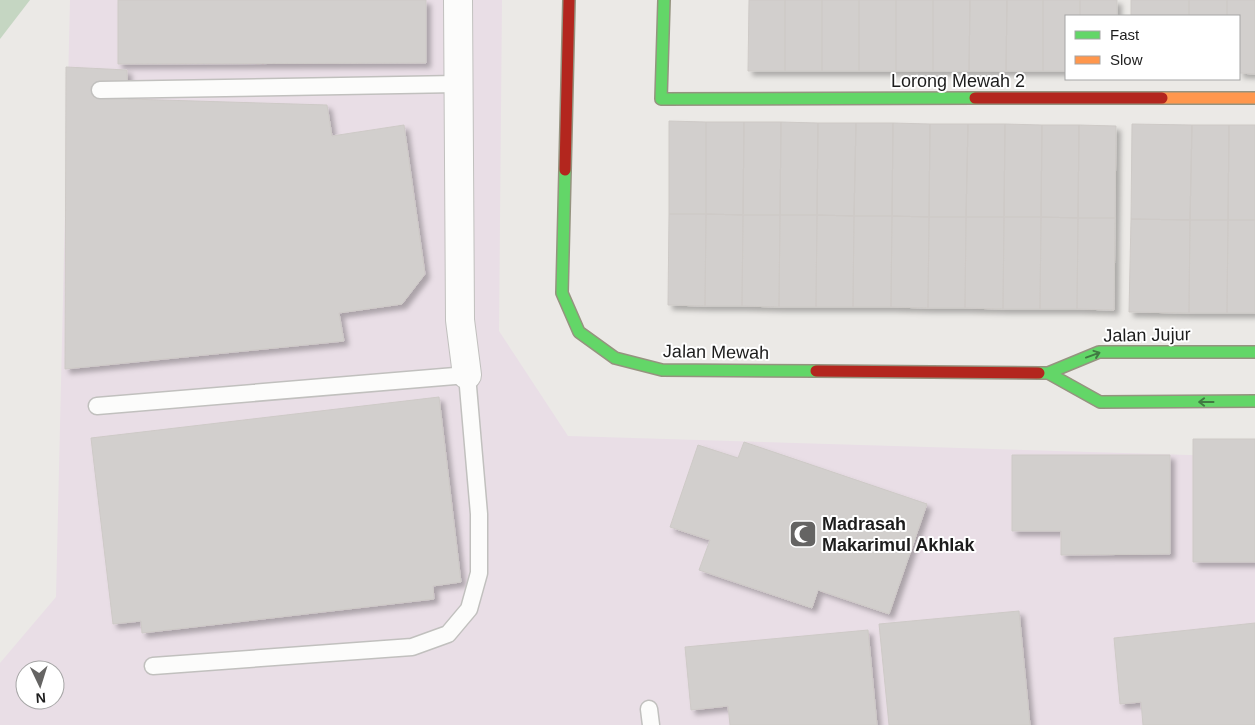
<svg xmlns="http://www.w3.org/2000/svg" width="1255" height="725" font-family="Arial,sans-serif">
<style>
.industrial{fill:#e9dee6;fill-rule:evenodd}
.cemetery{fill:#c5d6c2}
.building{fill:#d2cfcd;stroke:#cecac7;filter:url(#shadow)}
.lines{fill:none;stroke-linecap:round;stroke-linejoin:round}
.lane-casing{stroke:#c1c0be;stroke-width:19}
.street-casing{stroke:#c1c0be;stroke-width:30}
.fast-casing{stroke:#95937f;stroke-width:14}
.slow-casing{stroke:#95937f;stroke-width:14}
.jam-casing{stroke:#95937f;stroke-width:14}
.lane{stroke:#fcfcfb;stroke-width:16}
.street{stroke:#fcfcfb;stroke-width:28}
.fast{stroke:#63d668;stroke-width:11}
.slow{stroke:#ff974d;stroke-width:11}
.jam{stroke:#b3261e;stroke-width:11}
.oneway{stroke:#407a42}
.labels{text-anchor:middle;stroke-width:4;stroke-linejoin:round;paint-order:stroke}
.street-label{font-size:18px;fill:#1d1d1d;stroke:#fff}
.poi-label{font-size:18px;font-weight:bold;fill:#1d1d1d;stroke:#fff;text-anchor:start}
</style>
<defs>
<filter id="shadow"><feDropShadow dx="4.5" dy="4.5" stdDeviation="2.5" flood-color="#0004"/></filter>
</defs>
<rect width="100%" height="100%" fill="#ebe9e6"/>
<!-- industrial -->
<path class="industrial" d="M70 0H502L499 331 568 436 1255 457V725H0V663L56 597ZM25 670H55V700H25Z"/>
<!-- cemetery -->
<path class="cemetery" d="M0 0H30L0 39Z"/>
<!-- building -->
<path class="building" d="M118 0H426V63L118 64Z
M749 0H785V71H748Z
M785 0H822V71H785Z
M822 0H859V71H822Z
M859 0H896V71H859Z
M896 0H933V71H896Z
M933 0H970L969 71H933Z
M970 0H1007L1006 71H969Z
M1007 0H1043V71H1006Z
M1043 0H1080V16H1066V71H1043Z
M1080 0H1117V16H1080Z
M1131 0H1189V16H1131Z
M1189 0H1227V16H1189Z
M1227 0H1255V74L1239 73V16H1227Z
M66 67 127 70 128 99 327 105 332 136 404 125 425 274 402 304 339 313 344 341 65 369Z
M669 121 706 122V214H669Z
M706 122H744L743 215 706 214Z
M744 122H781L780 215H743Z
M781 122 818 123 817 215H780Z
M818 123H856L854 216 817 215Z
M856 123H893L892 216H854Z
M893 123 930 124 929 217 892 216Z
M930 124H968L966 217H929Z
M968 124H1005L1004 217H966Z
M1005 124 1042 125 1041 217H1004Z
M1132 124 1192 125 1190 220 1131 219Z
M1042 125H1079L1078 218 1041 217Z
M1079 125 1116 126 1115 218H1078Z
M1192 125H1229L1228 220H1190Z
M1229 125H1255V220H1228Z
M669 214H706L705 306 668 305Z
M706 214 743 215 742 306H705Z
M743 215H780L779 307 742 306Z
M780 215H817L816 307H779Z
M817 215 854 216 853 307H816Z
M854 216H892L891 307H853Z
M892 216 929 217 928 308 891 307Z
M929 217H966L965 308H928Z
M966 217H1004L1003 309 965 308Z
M1004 217H1041L1040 309H1003Z
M1041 217 1078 218 1077 309H1040Z
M1078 218H1115L1114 310 1077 309Z
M1131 219 1190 220 1189 313 1129 312Z
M1190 220H1228L1227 313H1189Z
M1228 220H1255V313H1227Z
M439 397 461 582 433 586 434 599 142 633 141 621 113 624 91 438Z
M1193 439H1255V562H1193Z
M744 442 927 504 889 614 818 590 812 608 699 570 710 540 670 527 698 445 738 458Z
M1012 455H1170V554L1061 555V531H1012Z
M1019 611 1030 725H889L879 624Z
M1255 623V725H1143L1141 702 1120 704 1114 638Z
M868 630 877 725H730L728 706 691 710 685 647Z"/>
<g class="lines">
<!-- lane casing -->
<g class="lane-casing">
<path id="lane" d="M100 90 458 84
M97 406 467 375 479 514V573L469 609 448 634 412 647 153 666
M649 709 651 725"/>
</g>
<!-- street casing -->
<g class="street-casing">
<path id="street" d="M458 0 460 320 467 375"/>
</g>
<!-- fast casing -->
<g class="fast-casing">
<path id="fast" d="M664 0 661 99 975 98
M565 170 562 293 579 332 615 358 662 370 816 371
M1039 373H1048L1099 352H1255
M1048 373 1100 402 1255 401"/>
</g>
<!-- slow casing -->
<g class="slow-casing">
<path id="slow" d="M1162 98H1255"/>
</g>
<!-- jam casing -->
<g class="jam-casing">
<path id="jam" d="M975 98H1162
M565 170 569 0
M816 371 1039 373"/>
</g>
<!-- lane -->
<use href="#lane" class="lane"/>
<!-- street -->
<use href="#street" class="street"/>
<!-- fast -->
<use href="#fast" class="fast"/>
<!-- slow -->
<use href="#slow" class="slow"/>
<!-- jam -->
<use href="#jam" class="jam"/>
</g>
<!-- one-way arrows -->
<defs><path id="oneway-shaft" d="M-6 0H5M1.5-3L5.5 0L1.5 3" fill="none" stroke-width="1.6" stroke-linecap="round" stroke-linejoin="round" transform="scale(1.25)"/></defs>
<g class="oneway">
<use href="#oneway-shaft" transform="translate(1093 355) rotate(-20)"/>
<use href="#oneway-shaft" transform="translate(1206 402) rotate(180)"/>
</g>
<!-- icons -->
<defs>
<g id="mosque-square" transform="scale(1.4375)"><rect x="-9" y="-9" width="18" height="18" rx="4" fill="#656463" stroke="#fff"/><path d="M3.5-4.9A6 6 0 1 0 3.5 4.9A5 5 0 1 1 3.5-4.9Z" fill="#fff"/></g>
</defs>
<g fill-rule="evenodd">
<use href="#mosque-square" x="803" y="534"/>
</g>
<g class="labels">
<!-- street labels -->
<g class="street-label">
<text x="958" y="87">Lorong Mewah 2</text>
<text transform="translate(1147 335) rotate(-1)" y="6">Jalan Jujur</text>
<text transform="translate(716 352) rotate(1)" y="6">Jalan Mewah</text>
</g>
<!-- poi labels -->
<g class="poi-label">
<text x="822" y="530">Madrasah<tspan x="822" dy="21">Makarimul Akhlak</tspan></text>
</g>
</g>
<!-- legend -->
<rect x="1065" y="15" width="175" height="65" fill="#ffffff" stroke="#a5a5a5"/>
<rect x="1075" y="31" width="25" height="8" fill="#63d668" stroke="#a5a5a5"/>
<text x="1110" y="40" font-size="15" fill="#1d1d1d">Fast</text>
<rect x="1075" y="56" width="25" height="8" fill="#ff974d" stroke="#a5a5a5"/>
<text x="1110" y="65" font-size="15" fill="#1d1d1d">Slow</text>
<!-- north arrow -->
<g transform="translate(40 685) rotate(176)"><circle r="24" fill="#ffffff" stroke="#a5a5a5"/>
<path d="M0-4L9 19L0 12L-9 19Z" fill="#656463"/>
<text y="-8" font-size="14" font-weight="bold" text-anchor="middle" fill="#1d1d1d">N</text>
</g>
</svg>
